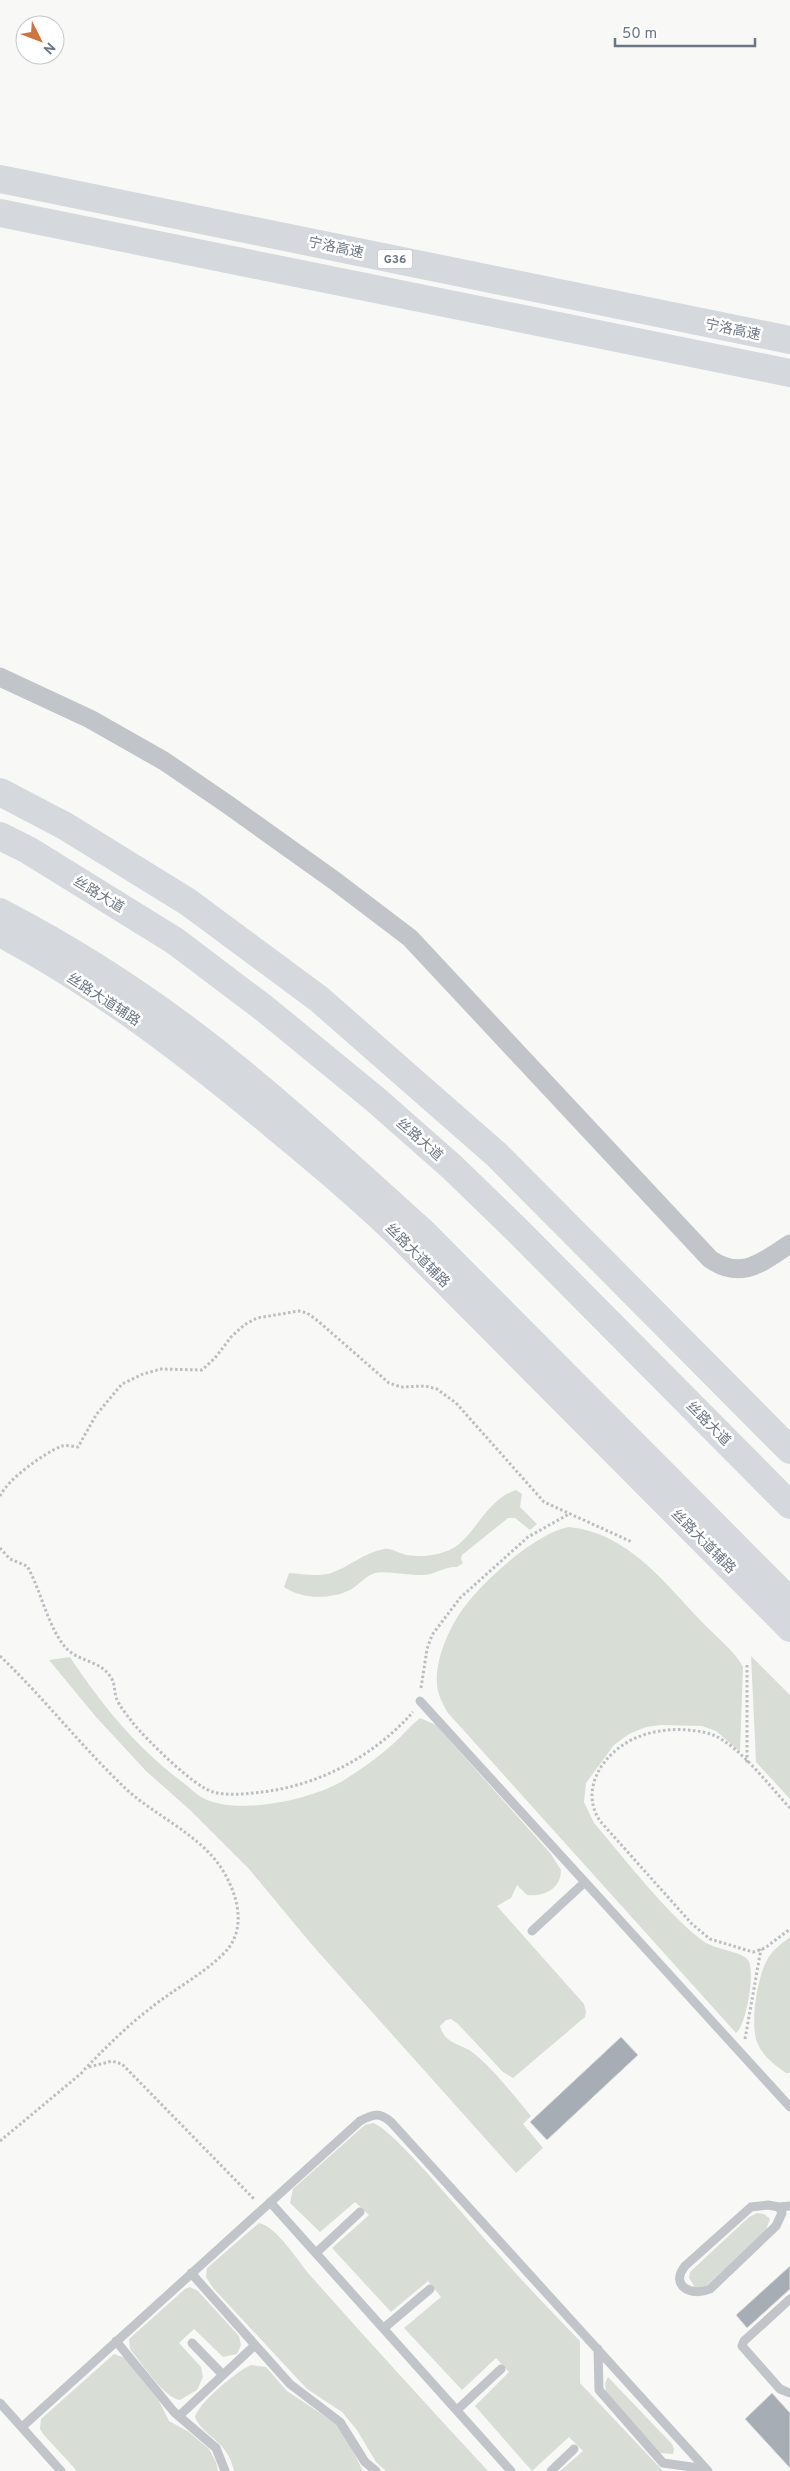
<svg xmlns="http://www.w3.org/2000/svg" width="790" height="2471" font-family="Overpass,'Noto Sans SC',sans-serif">
<style>
.green{fill:#d8ddd6}
.building{fill:#a7adb4;stroke:#dadad9}
.lines{fill:none;stroke-linecap:round;stroke-linejoin:round}
.path{stroke:#bbbdc0;stroke-width:3;stroke-dasharray:2.5 2.5;stroke-linecap:butt}
.lane{stroke:#c1c4c8;stroke-width:9}
.street{stroke:#c1c4c8;stroke-width:19}
.secondary{stroke:#d5d9dd;stroke-width:26}
.highway{stroke:#d5d9dd;stroke-width:28}
.labels{text-anchor:middle;stroke-width:5;stroke-linejoin:round;paint-order:stroke}
.shield{fill:#fff;stroke:#979fa9;stroke-width:1}
.shield-label{font-size:12px;font-weight:bold;fill:#6b7684}
.street-label{font-size:14px;fill:#6b7684;stroke:#fff}
</style>
<rect width="100%" height="100%" fill="#f8f9f7"/>
<!-- green -->
<path class="green" d="M516 1490 522 1494 520 1507 537 1524 530 1530 515 1518H508L462 1555 461 1559 463 1563 457 1567C445 1566 436 1574 424 1575 412 1576 384 1570 375 1573 365 1576 358 1586 350 1590 330 1600 301 1599 284 1587L289 1573C303 1574 318 1577 331 1573 349 1567 365 1552 384 1549 391 1548 399 1553 406 1555 423 1558 444 1555 458 1545 478 1528 490 1498 516 1490Z
M569 1527C628 1533 664 1582 702 1622 715 1636 734 1650 743 1667L740 1752 716 1731 702 1726 661 1725 646 1727 629 1734 614 1745 586 1783 584 1802 594 1823C627 1861 664 1911 703 1941 715 1950 742 1951 748 1960 756 1971 746 2026 736 2033L448 1713C443 1704 438 1696 437 1685 435 1661 447 1633 460 1613 479 1584 535 1533 569 1527Z
M751 1656 790 1695V1799L756 1762Z
M70 1657C101 1704 136 1747 181 1781 188 1786 196 1795 205 1799 240 1815 308 1800 341 1782 359 1771 377 1758 393 1744 402 1736 410 1726 420 1718L436 1725 551 1854 561 1870C561 1889 544 1897 527 1895L517 1885 511 1898 497 1906 584 2004 586 2012 585 2017 513 2078 503 2072 458 2024 451 2019 446 2020 440 2026C445 2044 459 2043 472 2052 494 2069 513 2095 531 2116L523 2124 543 2148 516 2173 313 1946 249 1869 190 1810 146 1771 96 1717 49 1660Z
M790 1937V2073H786C775 2065 762 2056 757 2042 750 2023 757 1980 766 1962 771 1951 781 1944 790 1937Z
M373 2123C393 2128 474 2228 494 2249 522 2281 551 2311 580 2341V2383L663 2471H560L583 2451 569 2437 532 2471 475 2406 509 2372 496 2358 462 2390 404 2328 441 2297 428 2281 391 2312 332 2248 369 2215 355 2202 320 2232 290 2203 293 2189 359 2130 365 2125Z
M757 2213 764 2214 770 2219 766 2230 706 2286 703 2288 695 2287 689 2278 690 2272 749 2217Z
M259 2223C276 2226 298 2261 309 2274 368 2341 428 2406 488 2471H386L376 2462 357 2430 342 2412 307 2389 213 2288 206 2277 207 2268Z
M190 2287 198 2291 239 2336 241 2345 237 2354 223 2357 194 2329 179 2343 201 2367 203 2377 197 2390 180 2400C164 2398 141 2362 130 2349L129 2339 185 2289Z
M114 2354 125 2358 159 2401 169 2421 189 2432 209 2449 216 2462 218 2471H77L43 2434 40 2429 41 2419Z
M251 2365 266 2367 287 2391 335 2423 343 2431 363 2471H234C227 2439 203 2437 195 2417 199 2402 237 2371 251 2365Z
M608 2377 672 2444 674 2449 673 2454 659 2453 606 2394 605 2383Z"/>
<!-- building -->
<path class="building" d="M621 2037 638 2055 547 2140 530 2122Z
M790 2266V2289L747 2328 736 2315Z
M772 2393 790 2413V2468L745 2419Z"/>
<g class="lines">
<!-- path -->
<path class="path" d="M0 1496C8 1479 44 1453 62 1446 66 1445 73 1446 78 1447L96 1415 122 1384 143 1374 161 1369 202 1370 215 1358 231 1337 244 1325 257 1318 299 1311 307 1313 318 1321 389 1383 401 1387 425 1386 437 1389 456 1403 544 1502 632 1542
M0 1548 10 1559 27 1566C41 1590 48 1628 66 1648 79 1662 99 1660 110 1676 115 1682 114 1690 116 1697 119 1706 127 1715 133 1723 146 1739 194 1787 213 1792 228 1796 247 1794 262 1792 320 1785 374 1756 413 1712
M0 1656C44 1698 81 1746 125 1788 157 1818 207 1837 227 1878 238 1899 244 1925 230 1946 214 1968 174 1989 152 2007 127 2026 105 2048 83 2071
M747 1665V1763
M421 1688 427 1649 432 1635 460 1598 528 1537 569 1514
M790 1808C770 1787 740 1746 713 1735 691 1727 659 1728 638 1737 605 1750 578 1788 600 1821L692 1924 710 1939 753 1952 765 1948 790 1929
M745 2039 761 1949
M89 2067 112 2061 122 2064 254 2199
M0 2141 84 2071"/>
<!-- lane -->
<path class="lane" d="M420 1701 790 2107
M532 1931 585 1882
M270 2202 511 2471
M779 2207 782 2213 776 2226 710 2289C692 2297 669 2286 685 2266L751 2207 768 2205 779 2207 790 2206
M316 2253 360 2212
M191 2273 290 2384 340 2422 365 2462 376 2471
M790 2299 744 2341 742 2346 780 2389 790 2393
M384 2328 430 2289
M116 2341 174 2412 216 2448 225 2471
M192 2343 223 2375
M598 2349 599 2390 663 2463 706 2469
M0 2403 61 2471
M457 2410 501 2369
M179 2416 255 2345
M22 2427 360 2121C373 2114 379 2112 391 2122L708 2471
M551 2471 574 2449"/>
<!-- street -->
<path class="street" d="M0 677 90 719 164 761 227 804 335 881 410 938 710 1259C742 1281 762 1262 790 1244"/>
<!-- secondary -->
<path class="secondary" d="M0 911C85 955 166 1009 240 1070 303 1121 362 1176 422 1230L790 1600
M0 934C98 986 188 1055 273 1126 319 1164 366 1203 409 1246L790 1629"/>
<!-- highway -->
<path class="highway" d="M0 179 790 340
M0 213 790 373
M0 792 65 826 188 902 319 999 497 1155 790 1450
M0 836 28 850 175 941 265 1009 376 1100 452 1167 518 1231 790 1505"/>
</g>
<g class="labels">
<!-- shield labels -->
<rect class="shield" x="377.5" y="249.5" width="35" height="19" rx="4"/>
<g class="shield-label">
<text x="395" y="263">G36</text>
</g>
<!-- street labels -->
<g class="street-label">
<text transform="translate(336 247) rotate(12)" y="5">宁洛高速</text>
<text transform="translate(733 329) rotate(12)" y="5">宁洛高速</text>
<text transform="translate(99 894) rotate(31)" y="5">丝路大道</text>
<text transform="translate(104 999) rotate(33)" y="5">丝路大道辅路</text>
<text transform="translate(420 1139) rotate(41)" y="5">丝路大道</text>
<text transform="translate(418 1255) rotate(45)" y="5">丝路大道辅路</text>
<text transform="translate(709 1423) rotate(45)" y="5">丝路大道</text>
<text transform="translate(704 1541) rotate(45)" y="5">丝路大道辅路</text>
</g>
</g>
<!-- north arrow -->
<g transform="translate(40 40) rotate(132)"><circle r="24" fill="#ffffff" stroke="#c4c8ce"/>
<path d="M0-4L9 19L0 12L-9 19Z" fill="#cf7541"/>
<text y="-8" font-size="14" font-weight="bold" text-anchor="middle" fill="#6b7684">N</text>
</g>
<!-- scale -->
<path d="M615 38v8h140v-8" fill="none" stroke="#6b7684" stroke-width="2.5"/>
<text x="622" y="38" font-size="15" fill="#6b7684" stroke="#ffffff" stroke-width="4" paint-order="stroke">50 m</text>
</svg>
